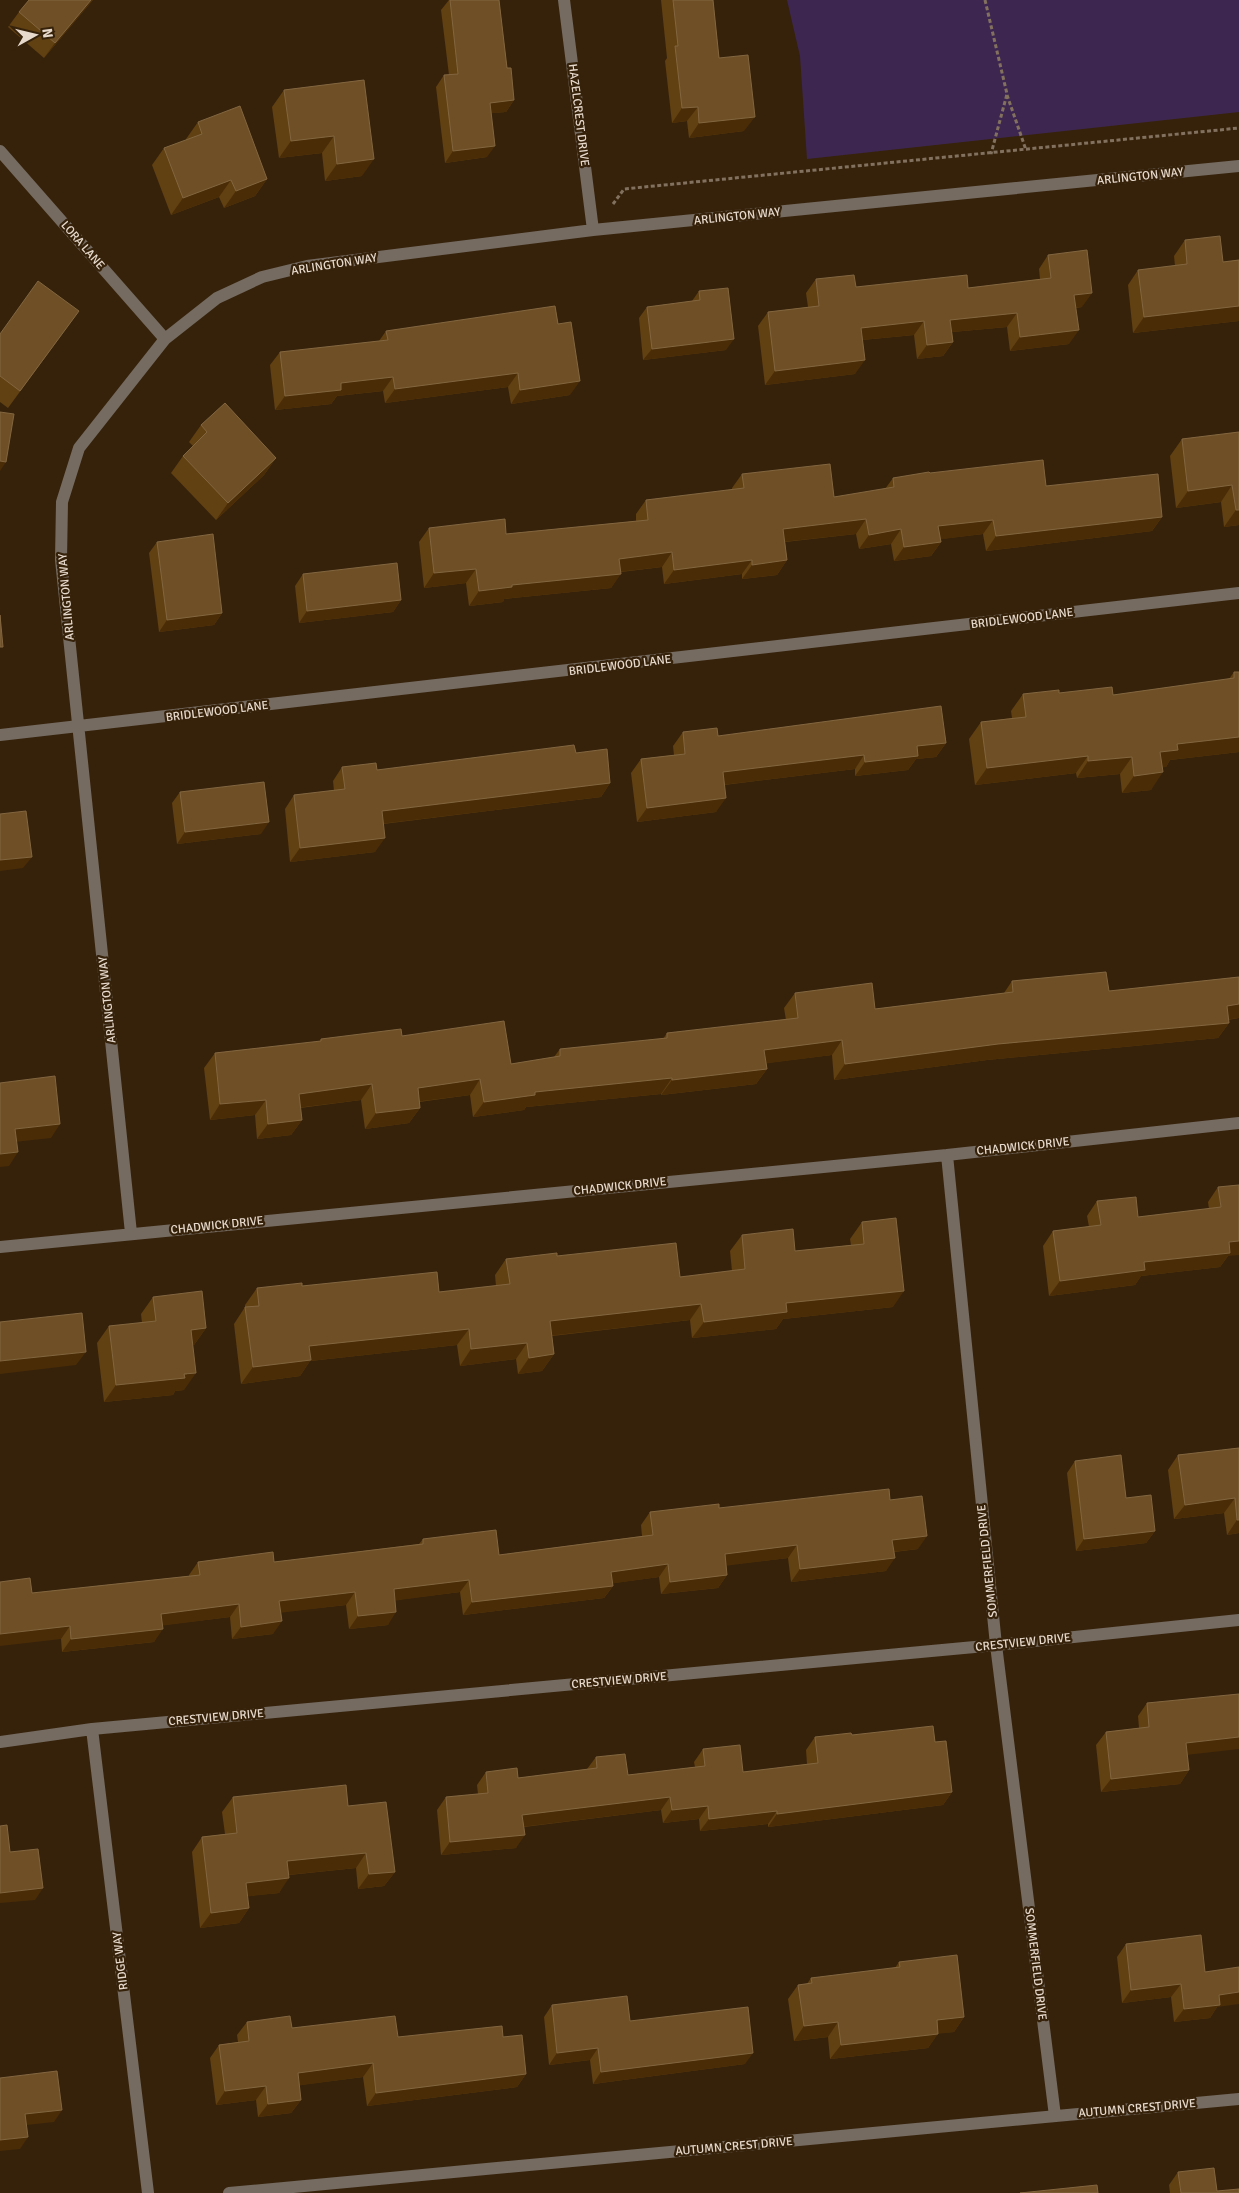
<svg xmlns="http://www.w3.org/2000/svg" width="1239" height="2193" font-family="Signika,sans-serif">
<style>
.green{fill:#3d2751}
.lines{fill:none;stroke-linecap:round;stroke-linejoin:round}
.path{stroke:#82715e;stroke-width:3;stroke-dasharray:4 2.5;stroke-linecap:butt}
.minor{stroke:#756b60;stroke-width:12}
.wall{fill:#614012}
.shaded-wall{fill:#4a2d07}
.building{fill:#6f5026;stroke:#826640}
.labels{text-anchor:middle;stroke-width:4.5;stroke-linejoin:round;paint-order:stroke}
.street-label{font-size:12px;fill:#e7dacd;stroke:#36220b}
</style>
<rect width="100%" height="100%" fill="#36220b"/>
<!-- green -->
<path class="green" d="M787 0H1239V112L807 159 800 56Z"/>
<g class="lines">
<!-- path -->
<path class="path" d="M985 0 1007 94 991 154
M1007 95 1026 150
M613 204 624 189 1239 128"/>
<!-- minor -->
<path class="minor" d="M564 0 593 230
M0 151 165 339
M0 735 1239 593
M947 1155 996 1645 1055 2116
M131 1233 61 560 62 502 79 448 165 339 217 298 262 277 307 266 593 230 1239 166
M0 1247 947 1155 1239 1123
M92 1729 148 2193
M0 1742 92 1729 996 1645 1239 1620
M229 2193 1239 2099"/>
</g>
<!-- wall -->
<path class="wall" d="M29 0H93L44 58 8 27 19 12Z
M449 0H499L507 68 514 100 506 112 491 113 487 157 445 163 436 87 444 75H449L441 10Z
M661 0H713L719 58 744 131 689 138 687 121 672 123 665 61 667 58Z
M364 80 362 176 325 181 322 153 279 158 272 107 284 90Z
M198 122 267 179 255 196 224 208 219 197 171 215 152 165 164 148 187 140 186 139Z
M1185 240 1223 262 1239 260V321L1133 333 1128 285 1138 270 1175 266 1174 256Z
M1048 255 1082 307 1076 308 1069 344 1010 351 1007 327 952 332 953 342 943 356 917 359 914 335 862 340 855 374 765 385 758 326 768 312 808 307 806 293 816 279 856 287 968 288 1040 279 1039 269Z
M699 291 726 350 643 360 639 318 647 307 692 301Z
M555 306 570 395 511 404 508 387 385 403 383 391 337 396 331 404 275 410 270 365 280 352 379 341 386 331Z
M79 311 8 408 0 402V334Z
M201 425 276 458 264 475 216 520 171 473 183 456 193 446 189 442Z
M1239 432V525L1224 527 1221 502 1176 508 1170 456 1182 439Z
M930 473 1046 486 1162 517 1152 531 986 551 983 534 940 539 941 542 931 556 894 561 891 544 859 549 856 534 785 542 787 560 777 575 742 579V574L664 584 662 567 621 572 611 588 504 599 503 602 469 606 466 583 424 588 419 542 429 528 506 534 636 521V514L646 500 732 490V488L742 474 834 497 885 489 893 478Z
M157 542 222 613 214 625 159 632 149 553Z
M303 574 401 600 393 612 299 623 295 586Z
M1234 672 1239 752 1170 760 1166 767H1162L1151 790 1122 793 1120 774 1077 778 1076 773 975 785 969 739 981 722 1012 718 1011 711 1023 694 1059 693 1113 695 1229 679Z
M683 732 718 736 946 743 936 757 916 759 908 770 855 776V769L724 785 716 812 637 822 631 773 641 759 674 755 673 746Z
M576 753 610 783 601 797 383 824 375 852 290 862 285 809 294 795 334 791 333 781 342 767 377 770Z
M180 792 261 834 177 844 172 803Z
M1239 977V1018L1228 1020 1229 1023 1218 1038 987 1060 834 1080 832 1055 766 1063 767 1069 756 1084 661 1095V1094L526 1107 524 1110 473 1117 470 1095 419 1102 420 1108 409 1123 365 1129 361 1100 300 1108 302 1120 291 1135 257 1139 255 1115 210 1120 204 1068 215 1053 319 1042 321 1039 402 1036 511 1064 554 1057 560 1049 663 1039 667 1033 786 1020 784 1008 795 993 875 1009 1004 993 1012 981 1109 991Z
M1218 1187 1228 1256 1220 1267 1141 1276 1135 1285 1049 1296 1043 1246 1053 1231 1089 1227 1087 1216 1097 1201 1138 1217 1209 1209 1208 1202Z
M862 1222 893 1307 783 1319 776 1329 692 1338 690 1320 552 1336 554 1354 542 1371 518 1374 516 1359 460 1366 457 1345 310 1361 300 1376 241 1384 234 1324 245 1307V1305L257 1288 302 1286 439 1292 496 1286 495 1275 506 1259 557 1256 680 1277 732 1271 730 1251 742 1235 795 1251 851 1245 850 1239Z
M153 1297 206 1328 194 1345H193L184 1390 175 1391 173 1395 104 1402 97 1343 109 1326 142 1323 141 1314Z
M1239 1448V1533L1227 1535 1224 1513 1174 1519 1168 1470 1178 1455Z
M1075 1461 1126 1498 1155 1531 1146 1543 1076 1551 1067 1473Z
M890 1500 918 1549 894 1552 886 1571 791 1582 788 1558 726 1565 727 1575 718 1588 661 1594 659 1577 613 1583V1586L604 1598 463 1615 460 1592 395 1600 388 1625 349 1629 346 1605 281 1612 273 1634 232 1639 230 1617 163 1625 154 1642 62 1652 61 1639 32 1593 189 1576V1575L198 1562H274L419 1544 423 1539 499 1555 642 1536 641 1525 650 1512Z
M1147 1703 1187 1755 1189 1770 1180 1784 1101 1792 1096 1745 1106 1732 1139 1728 1138 1716Z
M852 1735 935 1742 952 1792 943 1805 768 1827V1824L700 1831 699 1819 663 1823 661 1810 524 1827 516 1848 441 1855 437 1810 446 1797 478 1794 477 1785 486 1772 518 1778 587 1769 596 1757 628 1775 695 1767 694 1762 703 1749 743 1772 807 1764 806 1750 815 1737Z
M233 1797 348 1806 395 1872 384 1886 358 1889 356 1868 289 1875 279 1893 247 1896 249 1908 239 1923 200 1928 192 1852 202 1837 225 1834 222 1812Z
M1126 1944 1217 2007 1210 2018 1174 2022 1171 1997 1122 2003 1117 1957Z
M899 1962 964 2017 954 2032 938 2033 928 2048 830 2059 828 2037 794 2041 788 1999 798 1985 807 1984 811 1978 895 1968Z
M552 2005 630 2021 745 2064 593 2084 590 2060 549 2065 544 2017Z
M247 2022 292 2028 398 2037H503L526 2074 517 2087 367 2106 363 2077 299 2085 301 2100 291 2113 258 2117 256 2100 216 2105 210 2058 219 2045 238 2042 237 2035Z
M1178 2172 1217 2191 1239 2193H1170L1169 2185Z"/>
<!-- shaded-wall -->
<path class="shaded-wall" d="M91 0H93L44 58 55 43Z
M514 100 506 112 482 114 490 103Z
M698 107 687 121 672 123 682 108Z
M755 117 744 131 689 138 699 123Z
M334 136 322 153 279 158 291 141Z
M495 146 487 157 445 163 453 151Z
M374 159 362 176 325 181 337 164Z
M267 179 255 196 224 208 236 191Z
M231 180 219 197 171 215 183 198Z
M1092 293 1082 307 1065 309 1074 295Z
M1239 306V321L1133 333 1144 317Z
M1017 313 1007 327 941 333 950 320Z
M924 321 914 335 851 341 861 328Z
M1079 330 1069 344 1010 351 1020 337Z
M734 339 726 350 643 360 652 349Z
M953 342 943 356 917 359 927 345Z
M865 360 855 374 765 385 775 371Z
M518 373 508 387 385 403 395 389Z
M393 377 383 391 337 396 331 404 275 410 285 396 341 383Z
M580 381 570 395 511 404 520 390Z
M276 458 264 475 216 520 228 503Z
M0 461 6 462 0 471Z
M1232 485 1221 502 1176 508 1188 491Z
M1236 510H1239V525L1224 527Z
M1162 517 1152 531 986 551 996 536Z
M866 519 856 534 773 543 783 529Z
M993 520 983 534 928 541 938 526Z
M901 529 891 544 859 549 869 535Z
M941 542 931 556 894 561 904 547Z
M672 552 662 567 609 573 619 559Z
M752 560 742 574 664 584 674 570Z
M787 560 777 575 742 579 752 565Z
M476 569 466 583 424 588 434 573Z
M621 574 611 588 504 599 503 602 469 606 479 591 512 585Z
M401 600 393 612 299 623 307 611Z
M222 613 214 625 159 632 167 620Z
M1239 737V752L1170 760 1166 767 1148 769 1160 752 1177 744Z
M946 743 936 757 916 759 908 770 855 776 865 762 917 746Z
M864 755 855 769 713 786 723 772Z
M1088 756 1076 773 975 785 987 768Z
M1132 757 1120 774 1077 778 1088 761Z
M1163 772 1151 790 1122 793 1134 776Z
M610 783 601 797 372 825 382 811Z
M726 798 716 812 637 822 647 808Z
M269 822 261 834 177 844 185 832Z
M385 838 375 852 290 862 300 848Z
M32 857 23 868 0 871V860Z
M1239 1004V1018L1216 1021 1227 1006Z
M1229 1023 1218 1038 987 1060 834 1080 845 1064 998 1044Z
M842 1040 832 1055 754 1065 764 1050Z
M767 1069 756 1084 661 1095 672 1080Z
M672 1078 661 1094 526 1107 524 1110 473 1117 484 1102 535 1092Z
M480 1079 470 1095 407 1103 418 1088Z
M372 1084 361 1100 288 1109 299 1094Z
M266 1100 255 1115 210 1120 220 1104Z
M420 1108 409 1123 365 1129 376 1113Z
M302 1120 291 1135 257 1139 268 1124Z
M60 1124 51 1138 5 1143 15 1129Z
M18 1152 9 1166 0 1167V1154Z
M1239 1241V1255L1228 1256 1220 1267 1141 1276 1135 1285 1049 1296 1060 1281 1229 1242Z
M904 1291 893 1307 783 1319 776 1329 692 1338 704 1322 786 1303Z
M701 1304 690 1320 539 1337 550 1321Z
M206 1328 194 1345 179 1347 191 1330Z
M469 1329 457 1345 310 1361 300 1376 241 1384 253 1367 309 1346Z
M527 1343 516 1359 460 1366 471 1349Z
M86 1352 76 1365 0 1374V1361Z
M554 1354 542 1371 518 1374 529 1358Z
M196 1373 184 1390 175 1391 173 1395 104 1402 116 1385Z
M1235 1498 1224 1513 1174 1519 1185 1505Z
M1237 1520H1239V1533L1227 1535Z
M1155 1531 1146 1543 1076 1551 1084 1539Z
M927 1536 918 1549 883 1553 892 1540Z
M797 1545 788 1558 716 1567 725 1554Z
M895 1558 886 1571 791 1582 800 1569Z
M668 1564 659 1577 602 1585 611 1572Z
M727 1575 718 1588 661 1594 670 1582Z
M469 1580 460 1592 385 1602 394 1589Z
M613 1586 604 1598 463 1615 472 1602Z
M355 1592 346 1605 270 1614 279 1601Z
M239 1604 230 1617 152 1627 161 1614Z
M396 1612 388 1625 349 1629 358 1616Z
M282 1621 273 1634 232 1639 241 1627Z
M70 1626 61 1639 0 1646V1634Z
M163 1629 154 1642 62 1652 71 1639Z
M1239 1737V1749L1177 1756 1186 1743Z
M1189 1770 1180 1784 1101 1792 1111 1779Z
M952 1792 943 1805 768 1827 777 1814Z
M670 1797 661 1810 513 1828 522 1815Z
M708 1806 699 1819 663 1823 672 1810Z
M777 1811 768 1824 700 1831 709 1819Z
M525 1835 516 1848 441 1855 450 1842Z
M366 1853 356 1868 277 1876 287 1861Z
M395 1872 384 1886 358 1889 369 1874Z
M289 1878 279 1893 235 1898 246 1883Z
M43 1888 35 1900 0 1903V1893Z
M249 1908 239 1923 200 1928 211 1913Z
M1181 1984 1171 1997 1122 2003 1131 1990Z
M1239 1992V2004L1217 2007 1210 2018 1174 2022 1184 2009 1219 1995Z
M964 2017 954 2032 927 2035 937 2020Z
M838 2022 828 2037 794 2041 804 2026Z
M938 2034 928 2048 830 2059 841 2045Z
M598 2048 590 2060 549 2065 557 2053Z
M753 2053 745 2064 593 2084 601 2072Z
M373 2063 363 2077 288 2087 298 2073Z
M526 2074 517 2087 367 2106 376 2093Z
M266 2086 256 2100 216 2105 225 2091Z
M301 2100 291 2113 258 2117 268 2104Z
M62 2110 54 2122 17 2126 25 2114Z
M28 2137 20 2149 0 2151V2140Z"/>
<!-- building -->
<path class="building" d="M29 0H91L55 43 19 12Z
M450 0H499L507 68H511L514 100 490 103 495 146 453 151 444 75 458 74Z
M673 0H713L719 58 748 55 755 117 699 123 698 107 682 108 675 46H678Z
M364 80 374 159 337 164 334 136 291 141 284 90Z
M240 106 267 179 236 191 231 180 183 198 164 148 202 134 198 122Z
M1220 236 1223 262 1239 260V306L1144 317 1138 270 1187 264 1185 240Z
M1087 250 1092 293 1074 295 1079 330 1020 337 1017 313 950 320 953 342 927 345 924 321 861 328 865 360 775 371 768 312 819 306 816 279 854 275 856 287 967 275 968 288 1051 278 1048 255Z
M38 281 79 311 20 391 0 376V334Z
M728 288 734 339 652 349 647 307 700 300 699 291Z
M555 306 558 324 571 322 580 381 520 390 518 373 395 389 393 377 341 383V390L285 396 280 352 388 340 386 331Z
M225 403 276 458 228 503 183 456 207 432 201 425Z
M0 412 14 414 6 462 0 461Z
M1239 432V510H1236L1232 485 1188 491 1182 439Z
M1043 460 1046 486 1158 474 1162 517 996 536 993 520 938 526 941 542 904 547 901 529 869 535 866 519 783 529 787 560 752 565V560L674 570 672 552 619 559 621 574 512 585V587L479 591 476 569 434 573 429 528 505 519 506 534 648 520 646 500 744 488 742 474 830 464 834 497 894 487 893 478 929 472 930 473Z
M213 534 222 613 167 620 157 542Z
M397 563 401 600 307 611 303 574Z
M0 615 3 647H0Z
M1234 672H1239V737L1177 744 1178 750 1160 752 1163 772 1134 776 1132 757 1088 761V756L987 768 981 722 1026 717 1023 694 1059 690V693L1112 687 1113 695 1234 678Z
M941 706 946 743 917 746 918 756 865 762 864 755 723 772 726 798 647 808 641 759 685 754 683 732 717 728 718 736Z
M574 745 576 753 607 749 610 783 382 811 385 838 300 848 294 795 345 789 342 767 376 763 377 770Z
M264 782 269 822 185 832 180 792Z
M26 811 32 857 0 860V814Z
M1106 972 1109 991 1239 977V1004L1227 1006 1229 1023 998 1044 845 1064 842 1040 764 1050 767 1069 672 1080V1078L535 1092V1095L484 1102 480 1079 418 1088 420 1108 376 1113 372 1084 299 1094 302 1120 268 1124 266 1100 220 1104 215 1053 321 1041V1039L401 1029 402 1036 504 1021 511 1064 560 1056V1049L667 1038V1033L798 1018 795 993 872 983 875 1009 1013 992 1012 981Z
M55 1076 60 1124 15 1129 18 1152 0 1154V1083Z
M1239 1185V1241L1229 1242 1230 1253 1144 1262 1145 1270 1060 1281 1053 1231 1101 1225 1097 1201 1136 1197 1138 1217 1221 1207 1218 1187Z
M896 1218 904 1291 786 1303 787 1312 704 1322 701 1304 550 1321 554 1354 529 1358 527 1343 471 1349 469 1329 309 1346 311 1360 253 1367 245 1307 259 1306 257 1288 302 1283V1286L437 1272 439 1292 510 1284 506 1259 557 1253V1256L676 1243 680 1277 745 1269 742 1235 793 1229 795 1251 864 1244 862 1222Z
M202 1291 206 1328 191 1330 196 1373 184 1374 185 1378 116 1385 109 1326 156 1321 153 1297Z
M82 1313 86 1352 0 1361V1322Z
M1239 1448V1520H1237L1235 1498 1185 1505 1178 1455Z
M1121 1455 1126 1498 1151 1495 1155 1531 1084 1539 1075 1461Z
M889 1489 890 1500 922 1496 927 1536 892 1540 895 1558 800 1569 797 1545 725 1554 727 1575 670 1582 668 1564 611 1572 613 1586 472 1602 469 1580 394 1589 396 1612 358 1616 355 1592 279 1601 282 1621 241 1627 239 1604 161 1614 163 1629 71 1639 70 1626 0 1634V1582L30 1578 32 1593 200 1575 198 1562 273 1552 274 1562 423 1544V1539L496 1530 499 1555 653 1535 650 1512 719 1504V1508Z
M1239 1694V1737L1186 1743 1189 1770 1111 1779 1106 1732 1149 1727 1147 1703Z
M933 1726 935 1742 946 1741 952 1792 777 1814V1811L709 1819 708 1806 672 1810 670 1797 522 1815 525 1835 450 1842 446 1797 488 1793 486 1772 517 1768 518 1778 597 1768 596 1757 625 1754 628 1775 705 1766 703 1749 740 1745 743 1772 818 1763 815 1737 851 1733 852 1735Z
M346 1785 348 1806 386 1802 395 1872 369 1874 366 1853 287 1861 289 1878 246 1883 249 1908 211 1913 202 1837 237 1833 233 1797Z
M7 1825 10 1852 38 1849 43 1888 0 1893V1826Z
M1201 1935 1205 1972 1239 1967V1992L1219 1995 1220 2005 1184 2009 1181 1984 1131 1990 1126 1944Z
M957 1955 964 2017 937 2020 938 2034 841 2045 838 2022 804 2026 798 1985 812 1983 811 1978 900 1967 899 1962Z
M627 1996 630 2021 748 2007 753 2053 601 2072 598 2048 557 2053 552 2005Z
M290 2016 292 2028 395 2016 398 2037 502 2026 503 2037 522 2035 526 2074 376 2093 373 2063 298 2073 301 2100 268 2104 266 2086 225 2091 219 2045 249 2041 247 2022Z
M57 2071 62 2110 25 2114 28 2137 0 2140V2078Z
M1214 2168 1217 2191 1239 2189V2193H1181L1178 2172Z
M1097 2185 1098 2193H1020Z"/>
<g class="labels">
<!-- street labels -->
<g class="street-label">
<text transform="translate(579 115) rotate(83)" y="4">HAZELCREST DRIVE</text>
<text transform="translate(1140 176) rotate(-6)" y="4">ARLINGTON WAY</text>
<text transform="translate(737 216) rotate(-6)" y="4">ARLINGTON WAY</text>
<text transform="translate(83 245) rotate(49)" y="4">LORA LANE</text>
<text transform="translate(334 264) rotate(-9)" y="4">ARLINGTON WAY</text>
<text transform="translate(66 597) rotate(-95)" y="4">ARLINGTON WAY</text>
<text transform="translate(1022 618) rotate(-7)" y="4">BRIDLEWOOD LANE</text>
<text transform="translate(620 665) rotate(-7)" y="4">BRIDLEWOOD LANE</text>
<text transform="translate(217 711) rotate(-7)" y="4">BRIDLEWOOD LANE</text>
<text transform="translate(107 1000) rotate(-96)" y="4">ARLINGTON WAY</text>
<text transform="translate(1023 1146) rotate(-6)" y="4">CHADWICK DRIVE</text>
<text transform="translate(620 1186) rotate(-6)" y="4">CHADWICK DRIVE</text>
<text transform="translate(217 1225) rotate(-6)" y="4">CHADWICK DRIVE</text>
<text transform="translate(987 1561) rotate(-96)" y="4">SOMMERFIELD DRIVE</text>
<text transform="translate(1023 1642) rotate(-6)" y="4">CRESTVIEW DRIVE</text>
<text transform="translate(619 1680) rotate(-5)" y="4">CRESTVIEW DRIVE</text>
<text transform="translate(216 1717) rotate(-5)" y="4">CRESTVIEW DRIVE</text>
<text transform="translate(120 1961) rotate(-97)" y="4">RIDGE WAY</text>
<text transform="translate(1036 1964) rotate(83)" y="4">SOMMERFIELD DRIVE</text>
<text transform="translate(1137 2108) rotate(-5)" y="4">AUTUMN CREST DRIVE</text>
<text transform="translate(734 2146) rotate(-5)" y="4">AUTUMN CREST DRIVE</text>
</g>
</g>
<!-- north arrow -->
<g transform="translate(35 35) rotate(82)" stroke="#36220b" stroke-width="4" paint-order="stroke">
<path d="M0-4L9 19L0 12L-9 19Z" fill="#e7dacd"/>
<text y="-8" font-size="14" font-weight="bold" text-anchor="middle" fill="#e7dacd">N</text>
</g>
</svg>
